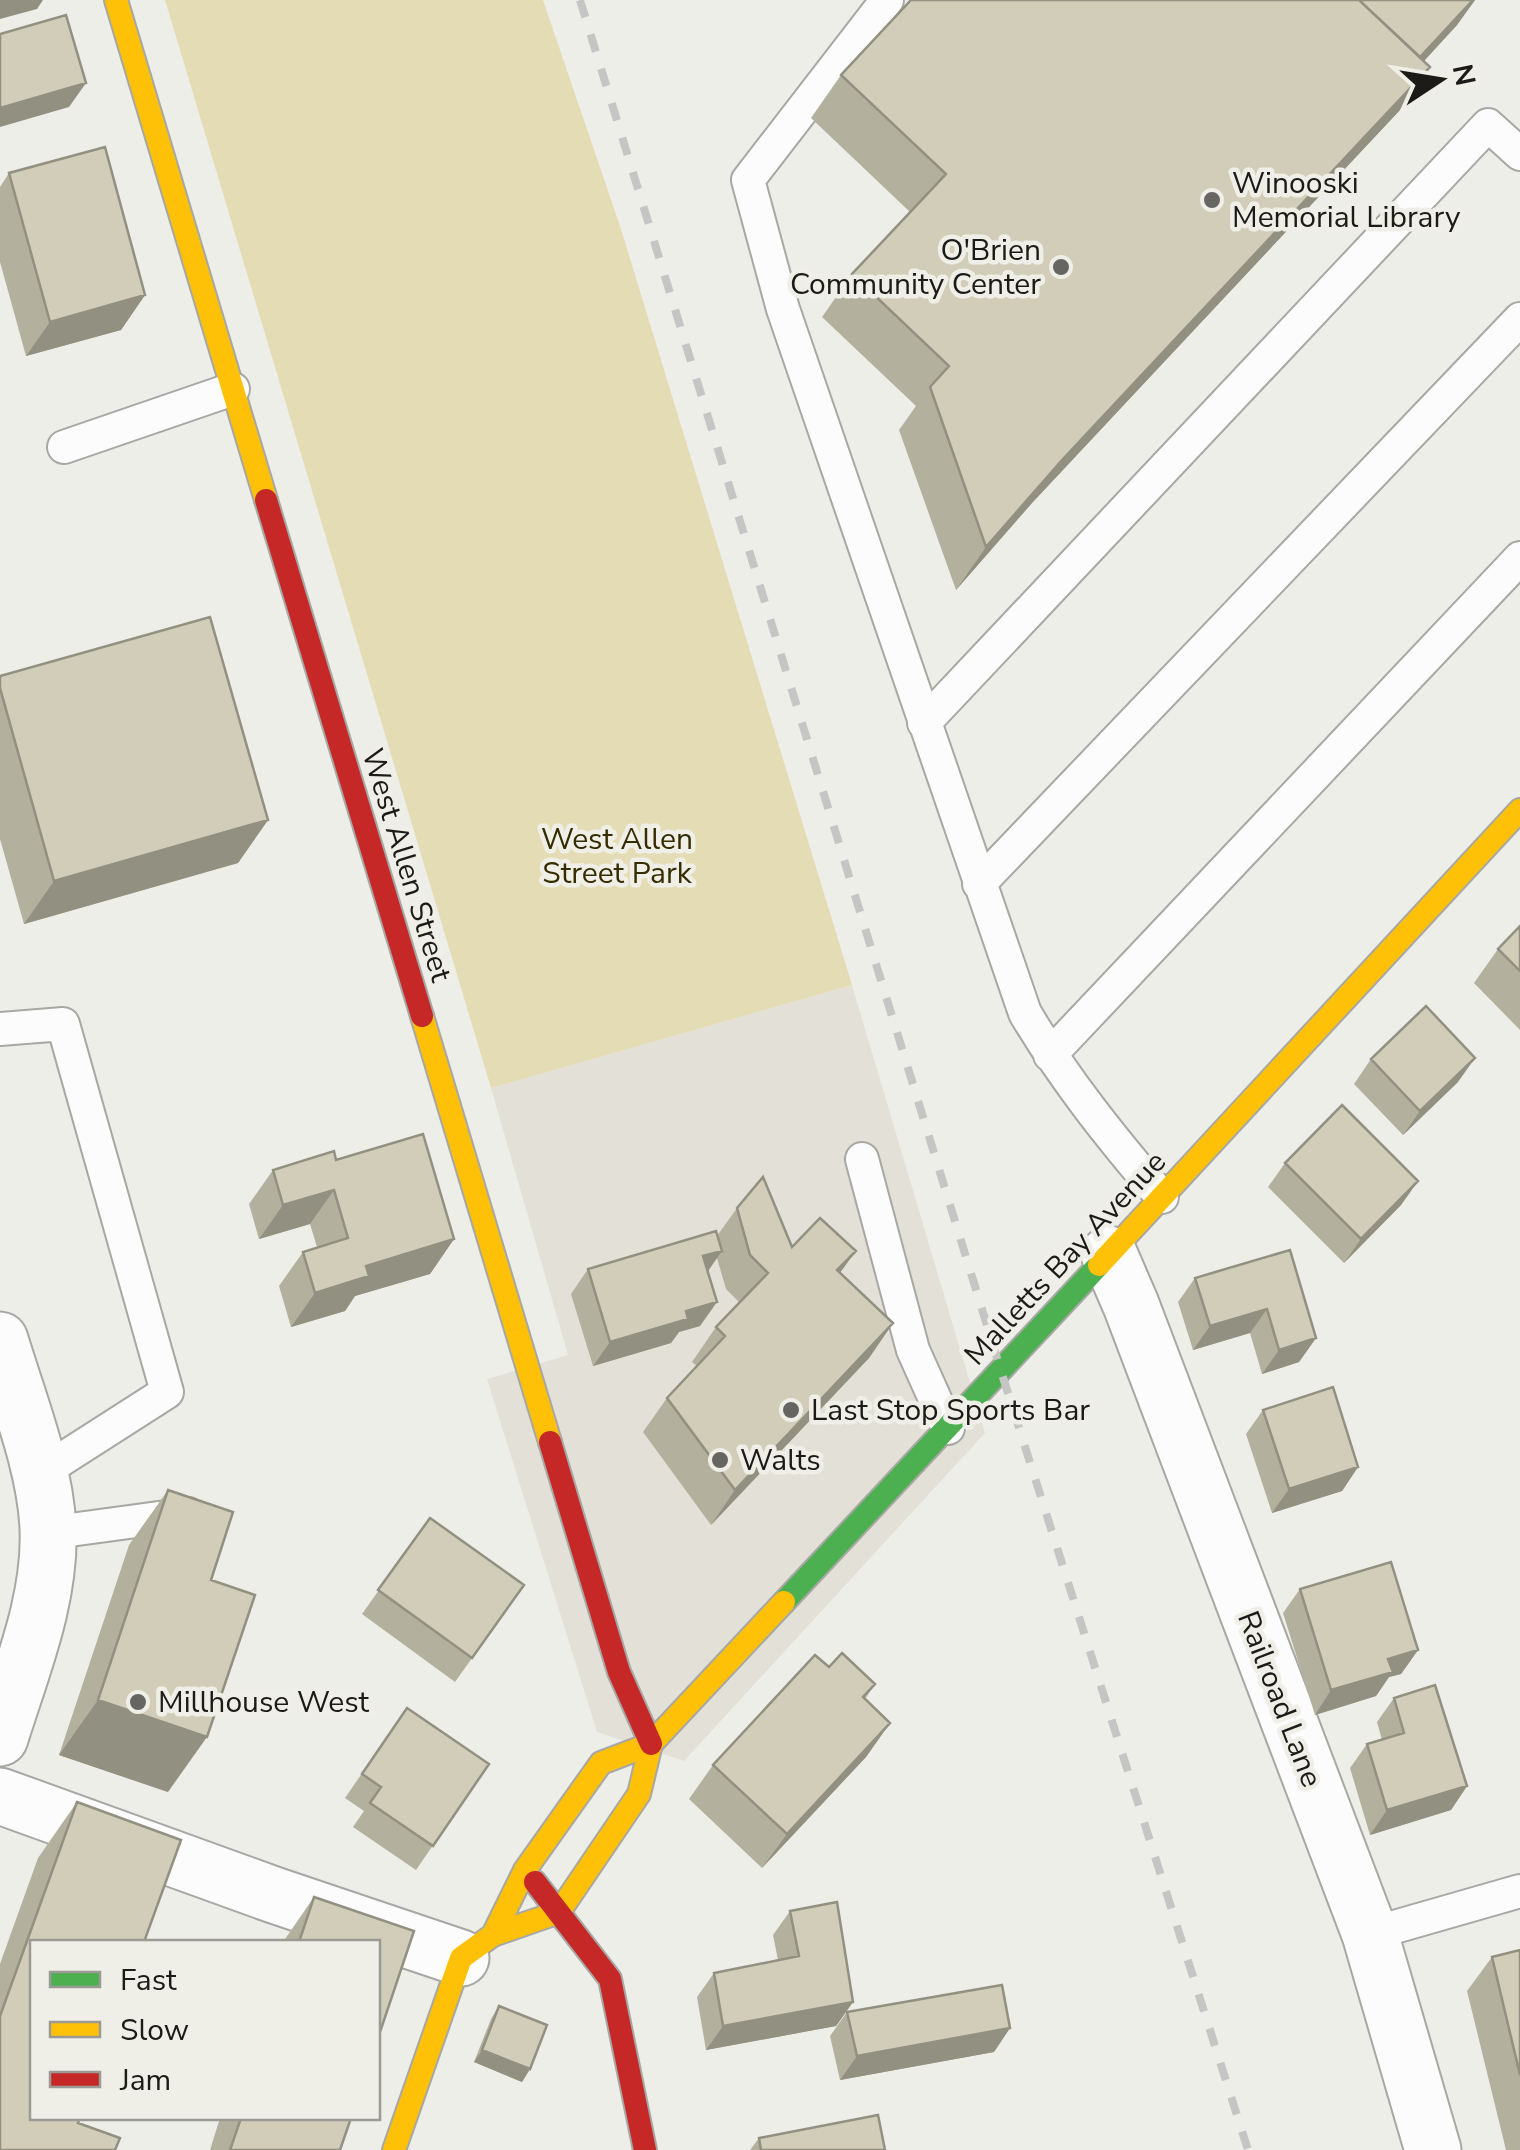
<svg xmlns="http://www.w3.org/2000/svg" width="1520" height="2150" font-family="'Nunito Sans',sans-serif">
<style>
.built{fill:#e3e1d7}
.green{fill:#e4dcb5}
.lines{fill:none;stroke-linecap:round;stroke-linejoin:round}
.lane-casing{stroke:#a7a7a4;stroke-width:36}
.street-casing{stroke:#a7a7a4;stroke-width:59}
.fast-casing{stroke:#a7a7a4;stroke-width:26}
.slow-casing{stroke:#a7a7a4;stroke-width:26}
.jam-casing{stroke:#a7a7a4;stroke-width:26}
.lane{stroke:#fcfcfc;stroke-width:32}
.street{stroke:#fcfcfc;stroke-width:55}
.fast{stroke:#4caf50;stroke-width:22}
.slow{stroke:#ffc107;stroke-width:22}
.jam{stroke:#c62828;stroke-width:22}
.rail{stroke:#c5c5c4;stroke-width:8;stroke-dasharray:18 18;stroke-linecap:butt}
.wall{fill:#b4b09e}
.shaded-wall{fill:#929081}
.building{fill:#d1cdb8;stroke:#929081;stroke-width:2.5}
.poi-dot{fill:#666561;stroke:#f0efe7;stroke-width:4}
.labels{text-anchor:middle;stroke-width:9;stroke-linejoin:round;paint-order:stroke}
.poi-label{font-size:30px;fill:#1c1b18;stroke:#f0efe7;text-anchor:start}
.park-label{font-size:30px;fill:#352c00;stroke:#f0efe7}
.street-label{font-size:30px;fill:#1c1b18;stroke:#f0efe7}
</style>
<rect width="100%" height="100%" fill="#eeeee9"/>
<!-- built -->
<path class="built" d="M852 985 985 1433 684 1761 597 1732 487 1379 568 1355 491 1088Z"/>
<!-- green -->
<path class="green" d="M165 0H543L621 229 852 985 491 1088Z"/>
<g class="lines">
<!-- lane casing -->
<g class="lane-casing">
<path id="lane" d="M887 0 748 180 783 309 1025 1013C1064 1079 1112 1139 1162 1197
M64 447 233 389
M924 723 1488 125 1520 154
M979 884 1520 319
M0 1029 63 1024 167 1392 39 1474
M1050 1055 1520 558
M862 1159 913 1350 948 1428
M48 1533 188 1514
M1370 1934 1520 1891"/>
</g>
<!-- street casing -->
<g class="street-casing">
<path id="street" d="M1109 1254 1131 1305 1370 1934 1433 2150
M0 1340C18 1400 45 1465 48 1528 51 1600 21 1670 0 1738
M0 1796 274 1895 461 1958"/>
</g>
<!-- fast casing -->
<g class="fast-casing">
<path id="fast" d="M784 1602 1099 1265"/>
</g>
<!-- slow casing -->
<g class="slow-casing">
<path id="slow" d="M116 0 266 500
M422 1016 550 1442
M1099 1265 1520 810
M493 1935 525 1870 601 1763 651 1744 784 1602
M394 2150 461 1958 493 1935 559 1912 639 1794 651 1744"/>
</g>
<!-- jam casing -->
<g class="jam-casing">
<path id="jam" d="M266 500 422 1016
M550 1442 619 1672 651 1744
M535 1882 610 1979 645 2150"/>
</g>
<!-- lane -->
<use href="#lane" class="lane"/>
<!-- street -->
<use href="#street" class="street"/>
<!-- fast -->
<use href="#fast" class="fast"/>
<!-- slow -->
<use href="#slow" class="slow"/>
<!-- jam -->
<use href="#jam" class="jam"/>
<!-- rail -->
<path class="rail" d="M580 0 1001 1371 1248 2150"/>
</g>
<!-- wall -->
<path class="wall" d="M911 0H1475L1457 25 1424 61 1400 110 1032 503 956 590 899 430 916 406 822 317 852 274 910 212 811 118 841 75Z
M9 173 145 295 121 330 26 356 0 262V187Z
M0 676 268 820 238 863 24 924 0 839Z
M1520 926V1030L1474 983 1498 949Z
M1371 1059 1458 1082 1403 1135 1354 1084Z
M336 1160 454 1239 430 1274 355 1296 345 1311 291 1327 279 1286 303 1252 317 1247 310 1224 259 1239 249 1204 273 1170Z
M1285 1163 1418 1181 1401 1205 1344 1263 1268 1187Z
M737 1208 792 1247 840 1273 893 1323 869 1358 711 1525 643 1432 667 1398 697 1366 692 1362 716 1327 740 1303 726 1289 717 1258 708 1271 700 1326 679 1332 671 1343 593 1366 571 1294 588 1269 717 1236Z
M1290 1250 1316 1338 1299 1362 1262 1374 1250 1333 1193 1350 1178 1302 1195 1278Z
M1263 1410 1358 1467 1342 1491 1272 1513 1246 1434Z
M168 1490 211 1580 168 1792 59 1755 129 1545Z
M430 1518 524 1585 455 1682 362 1614Z
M1300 1589 1418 1650 1401 1674 1389 1677 1376 1696 1315 1715 1283 1613Z
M829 1667 875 1684 865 1699 890 1723 866 1757 762 1868 689 1799 713 1765Z
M1394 1698 1467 1786 1451 1810 1370 1835 1350 1768 1367 1744 1382 1740 1377 1722Z
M407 1708 489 1764 416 1870 353 1827 364 1811 345 1798Z
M77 1802 0 2150V1964L38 1858Z
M314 1897 378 1942H283Z
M790 1911 853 2002 836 2026 706 2050 697 1997 714 1973 778 1960 773 1935Z
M1520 1950V2150H1506L1467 1991 1492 1957Z
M499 2006 530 2069 522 2082 474 2062 491 2019Z
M847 2012 1010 2028 994 2052 840 2080 830 2036Z
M220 2118H351L340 2150H210Z
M759 2138 885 2150H750Z"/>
<!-- shaded-wall -->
<path class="shaded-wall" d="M0 0H43L37 9 0 19Z
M1473 0H1475L1457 25 1389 99 1413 65Z
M1430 67 1400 110 1032 503 956 590 986 547 1062 460Z
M86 83 69 107 0 127V108Z
M145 295 121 330 26 356 50 322Z
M268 820 238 863 24 924 54 881Z
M1475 1058 1458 1082 1403 1135 1420 1111Z
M1418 1181 1401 1205 1344 1263 1361 1239Z
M334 1190 310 1224 259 1239 283 1205Z
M454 1239 430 1274 355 1296 345 1311 291 1327 315 1293 366 1266Z
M722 1251 705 1275 703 1256Z
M856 1251 831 1285 837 1270Z
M717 1302 700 1326 679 1332 671 1343 593 1366 610 1342 686 1311Z
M1267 1309 1250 1333 1193 1350 1210 1326Z
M893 1323 869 1358 711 1525 735 1490Z
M1316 1338 1299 1362 1262 1374 1279 1350Z
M1358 1467 1342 1491 1272 1513 1289 1489Z
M1418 1650 1401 1674 1389 1677 1376 1696 1315 1715 1331 1690 1388 1659Z
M98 1700 207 1737 168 1792 59 1755Z
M890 1723 866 1757 762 1868 787 1834Z
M1467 1786 1451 1810 1370 1835 1387 1810Z
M853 2002 836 2026 706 2050 723 2026Z
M1010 2028 994 2052 840 2080 857 2056Z
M482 2050 530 2069 522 2082 474 2062Z"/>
<!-- building -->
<path class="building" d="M911 0H1359L1430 67 1062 460 986 547 930 387 949 366 852 274 946 174 841 75Z
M1359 0H1473L1420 57Z
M66 15 86 83 0 108V34Z
M105 147 145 295 50 322 9 173Z
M210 617 268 820 54 881 0 688V676Z
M1520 926V971L1498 949Z
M1426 1006 1475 1058 1420 1111 1371 1059Z
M1342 1105 1418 1181 1361 1239 1285 1163Z
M423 1134 454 1239 366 1266 369 1276 315 1293 303 1252 348 1238 334 1190 283 1205 273 1170 334 1151 336 1160Z
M763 1177 792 1247 820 1218 856 1251 837 1270 893 1323 735 1490 667 1398 725 1336 716 1327 768 1273 750 1255 737 1208Z
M716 1231 722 1251 703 1256 717 1302 686 1311 688 1319 610 1342 588 1269Z
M1290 1250 1316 1338 1279 1350 1267 1309 1210 1326 1195 1278Z
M1333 1387 1358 1467 1289 1489 1263 1410Z
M168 1490 233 1512 211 1580 255 1595 207 1737 98 1700Z
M430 1518 524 1585 472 1658 378 1590Z
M1391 1562 1418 1650 1388 1659 1393 1672 1331 1690 1300 1589Z
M842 1653 875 1684 863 1697 890 1723 787 1834 713 1765 815 1655 829 1667Z
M1435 1685 1467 1786 1387 1810 1367 1744 1404 1733 1394 1698Z
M407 1708 489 1764 433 1846 370 1803 381 1787 362 1774Z
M77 1802 181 1840 144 1942H32V2118H80L78 2123 120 2138 115 2150H0V2016Z
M314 1897 414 1931 378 2038V1942H299Z
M837 1902 853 2002 723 2026 714 1973 799 1956 790 1911Z
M1520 1950V2075L1492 1957Z
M1002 1985 1010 2028 857 2056 847 2012Z
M499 2006 547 2025 530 2069 482 2050Z
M878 2115 885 2150H761L759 2138Z
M241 2118H351L340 2150H230Z"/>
<!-- markers -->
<g class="poi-dot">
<circle cx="1212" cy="200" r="10"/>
<circle cx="1061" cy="267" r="10"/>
<circle cx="791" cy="1410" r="10"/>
<circle cx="720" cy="1460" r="10"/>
<circle cx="138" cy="1702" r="10"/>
</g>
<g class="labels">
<!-- poi labels -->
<g class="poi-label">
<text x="1232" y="193">Winooski<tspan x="1232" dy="34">Memorial Library</tspan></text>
<text x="1041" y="260" text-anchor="end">O'Brien<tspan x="1041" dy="34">Community Center</tspan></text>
<text x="811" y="1420">Last Stop Sports Bar</text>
<text x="740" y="1470">Walts</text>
<text x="158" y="1712">Millhouse West</text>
</g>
<!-- park labels -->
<g class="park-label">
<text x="617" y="849">West Allen<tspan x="617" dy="34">Street Park</tspan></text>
</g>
<!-- street labels -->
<g class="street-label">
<text transform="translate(407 865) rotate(73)" y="10">West Allen Street</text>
<text transform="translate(1065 1258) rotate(-47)" y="10">Malletts Bay Avenue</text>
<text transform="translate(1280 1699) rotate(69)" y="10">Railroad Lane</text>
</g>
</g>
<!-- legend -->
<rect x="30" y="1940" width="350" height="180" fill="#f0efe7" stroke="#9b9a94" stroke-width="2.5"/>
<rect x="50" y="1972" width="50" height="15" fill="#4caf50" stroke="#9b9a94" stroke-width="2.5"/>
<text x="120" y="1990" font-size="30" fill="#1c1b18">Fast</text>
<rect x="50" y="2022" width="50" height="15" fill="#ffc107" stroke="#9b9a94" stroke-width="2.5"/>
<text x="120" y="2040" font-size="30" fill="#1c1b18">Slow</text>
<rect x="50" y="2072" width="50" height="15" fill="#c62828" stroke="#9b9a94" stroke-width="2.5"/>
<text x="120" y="2090" font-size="30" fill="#1c1b18">Jam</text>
<!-- north arrow -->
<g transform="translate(1440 80) rotate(78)" stroke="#f0efe7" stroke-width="8" paint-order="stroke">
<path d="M0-8L18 38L0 25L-18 38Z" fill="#1c1b18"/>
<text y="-15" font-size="28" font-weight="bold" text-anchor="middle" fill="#1c1b18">N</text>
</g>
</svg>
